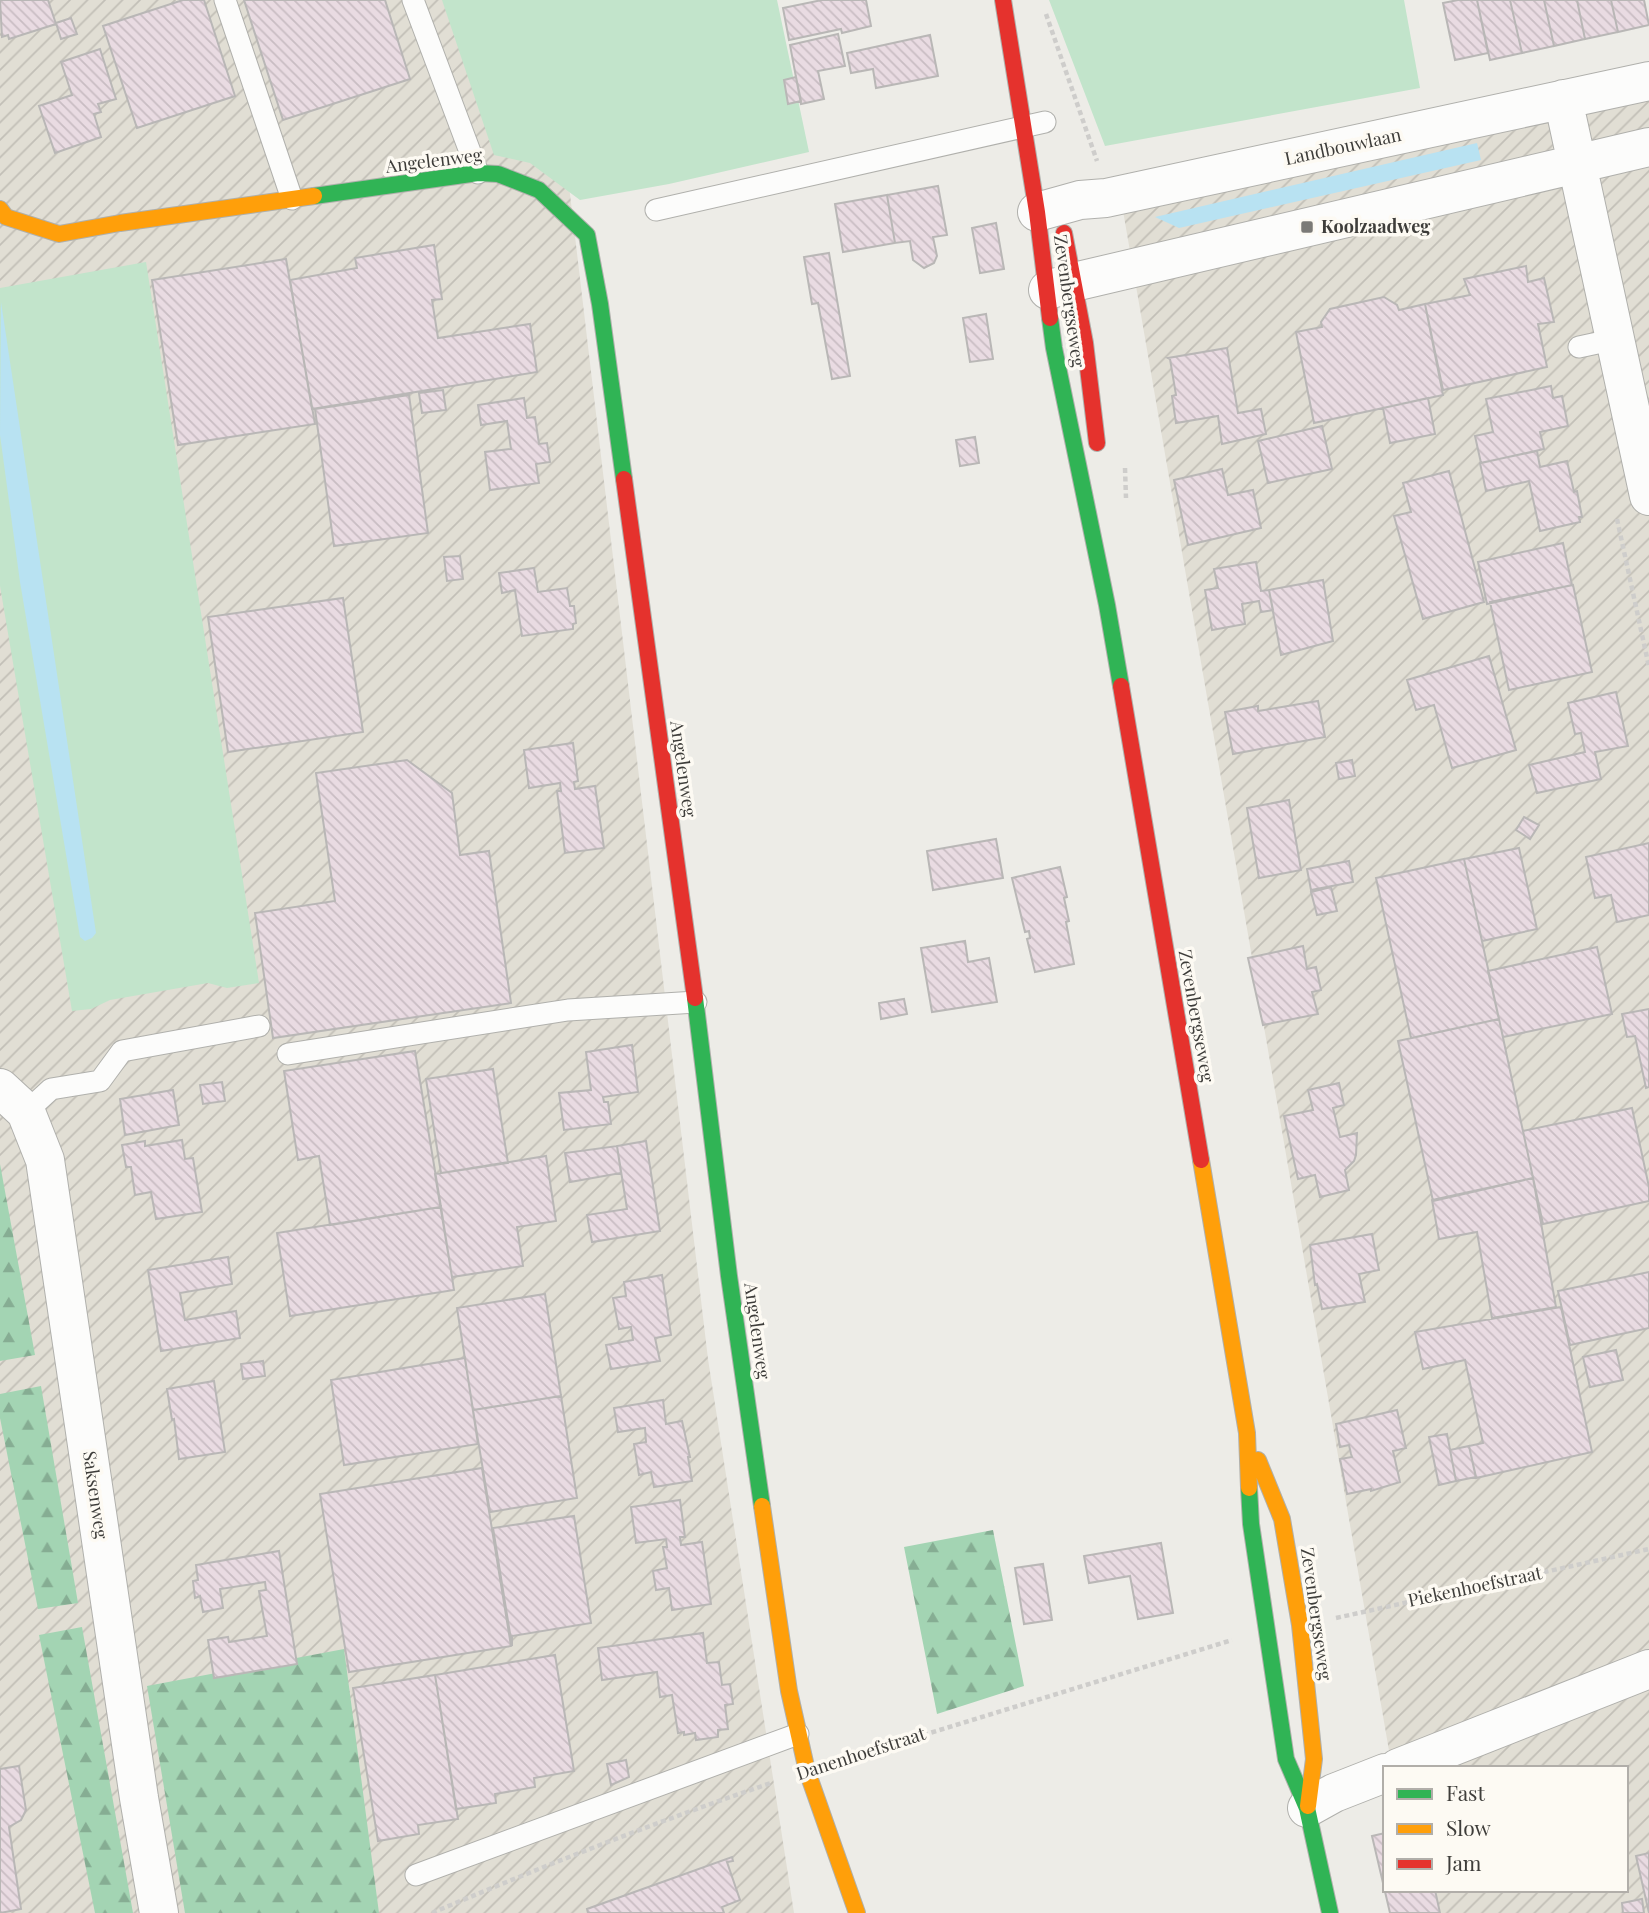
<svg xmlns="http://www.w3.org/2000/svg" width="1649" height="1913" font-family="'Playfair Display',serif">
<style>
.industrial{fill:url(#industrial-furrows)}
.grass{fill:#c2e4cb}
.forest{fill:url(#forest-firs)}
.water{fill:#b8e2f2}
.building{fill:url(#building-back-hatch);stroke:#b9b7b6;stroke-width:2}
.lines{fill:none;stroke-linecap:round;stroke-linejoin:round}
.lane-casing{stroke:#b0b0ac;stroke-width:23}
.street-casing{stroke:#b0b0ac;stroke-width:40}
.fast-casing{stroke:#b0b0ac;stroke-width:18}
.slow-casing{stroke:#b0b0ac;stroke-width:18}
.jam-casing{stroke:#b0b0ac;stroke-width:18}
.path{stroke:#cecdcb;stroke-width:4.5;stroke-dasharray:5 3.5;stroke-linecap:butt}
.lane{stroke:#fcfcfb;stroke-width:21}
.street{stroke:#fcfcfb;stroke-width:38}
.fast{stroke:#30b455;stroke-width:16}
.slow{stroke:#ff9f0a;stroke-width:16}
.jam{stroke:#e5322d;stroke-width:16}
.poi-dot{fill:#7b7a77;stroke:#fdfaf3;stroke-width:2.5}
.labels{text-anchor:middle;stroke-width:7;stroke-linejoin:round;paint-order:stroke}
.street-label{font-size:18px;fill:#3e3d3a;stroke:#fdfaf3}
.poi-label{font-size:18px;font-weight:bold;fill:#3e3d3a;stroke:#fdfaf3;text-anchor:start}
</style>
<defs>
<pattern id="industrial-furrows" width="10" height="10" patternUnits="userSpaceOnUse" patternTransform="scale(1.75)"><rect width="10" height="10" fill="#e1ded4"/><path d="M-1 1l2-2M0 10L10 0M9 11l2-2" fill="none" stroke="#c2bfb7"/></pattern>
<pattern id="forest-firs" width="22" height="20" patternUnits="userSpaceOnUse" patternTransform="scale(1.75)"><rect width="22" height="20" fill="#a3d4b3"/><path d="M5 1l3.5 6h-7zM16 11l3.5 6h-7z" fill="#86ad93"/></pattern>
<pattern id="building-back-hatch" width="6" height="6" patternUnits="userSpaceOnUse" patternTransform="scale(1.75)"><rect width="6" height="6" fill="#e9dbe2"/><path d="M-1 5l2 2M0 0l6 6M5-1l2 2" fill="none" stroke="#c9bdc3"/></pattern>
</defs>
<rect width="100%" height="100%" fill="#edece7"/>
<!-- industrial -->
<path class="industrial" d="M0 0H547L708 1359 794 1913H0Z
M1649 64V1913H1417L1413 1890H1626V1768H1392L1117 176Z"/>
<!-- grass -->
<path class="grass" d="M442 0H777L809 152 669 184 580 200 530 163 494 155Z
M1049 0H1404L1420 88 1105 146Z
M146 262 259 983 227 988 208 983 110 1000 91 1009 72 1011 0 586V288Z"/>
<!-- forest -->
<path class="forest" d="M0 1164 35 1355 0 1361Z
M41 1386 78 1603 38 1609 0 1418V1394Z
M993 1530 1024 1686 937 1714 904 1547Z
M82 1627 133 1913H95L39 1635Z
M344 1649 379 1913H185L147 1686Z"/>
<!-- water -->
<path class="water" d="M1477 143 1481 160 1179 228 1155 217Z
M1 302 96 933 92 938 85 941 80 937 20 582 0 435Z"/>
<!-- building -->
<path class="building" d="M0 0H48L56 24 9 39 8 35 2 37Z
M183 0H204L235 96 137 128 103 26Z
M244 0H385L410 79 283 120Z
M822 0H866L871 26 842 33 841 29 789 40 783 8Z
M1458 0H1477L1488 53 1455 60 1443 3Z
M1477 0H1510L1522 53 1490 60Z
M1510 0H1544L1554 46 1522 53Z
M1544 0H1577L1585 39 1554 46Z
M1577 0H1611L1618 32 1585 39Z
M1611 0H1644L1649 25 1618 32Z
M71 18 77 34 61 39 56 23Z
M838 34 845 66 818 71 824 99 801 104 790 45Z
M930 35 938 76 876 88 873 69 851 73 847 53Z
M100 49 116 99 98 104 101 112 94 114 101 137 55 153 39 106 72 95 61 62Z
M796 77 801 101 788 104 784 80Z
M938 186 947 235 933 237 937 256 934 263 924 268 913 260 910 241 895 243 887 195Z
M887 195 895 243 843 252 835 204Z
M996 223 1004 269 980 273 972 228Z
M434 245 442 299 432 300 438 338 530 324 537 372 312 409 290 280 357 268 355 258Z
M829 253 850 376 832 379 818 303 812 304 804 257Z
M286 259 315 424 178 445 152 280Z
M1526 266 1528 282 1544 278 1554 322 1538 324 1547 367 1443 390 1425 304 1470 295 1464 279Z
M1384 297 1397 305 1399 310 1425 304 1443 395 1314 423 1296 332 1322 327 1321 322 1330 309Z
M986 314 993 359 970 362 963 318Z
M1227 348 1238 413 1261 409 1266 434 1222 444 1218 416 1176 423 1172 396 1176 395 1170 359 1168 358Z
M1551 386 1553 398 1562 396 1568 426 1540 432 1544 449 1481 463 1475 436 1493 432 1486 399Z
M443 390 446 410 422 413 419 393Z
M409 395 428 533 334 546 315 409Z
M524 398 527 418 535 417 539 444 547 443 550 462 536 464 539 483 490 490 485 452 511 449 507 421 481 425 478 405Z
M1428 398 1435 434 1390 443 1383 408Z
M1322 426 1332 469 1268 483 1258 441Z
M975 437 979 463 960 466 956 440Z
M1537 451 1540 467 1567 461 1574 492 1577 491 1582 517H1579L1580 522 1540 531 1529 481 1486 491 1480 463Z
M1222 469 1228 495 1253 490 1261 528 1188 545 1174 480Z
M1449 471 1484 602 1423 619 1394 516 1411 512 1403 483Z
M1563 543 1572 585 1487 604 1478 562Z
M460 556 463 579 447 581 444 557Z
M1256 562 1261 591 1269 590 1273 610 1261 612 1259 601 1242 604 1245 624 1212 630 1205 590 1218 588 1214 569Z
M534 568 538 592 567 588 570 606H574L576 623 573 624V629L522 636 515 590 502 593 499 573Z
M1323 580 1333 641 1281 655 1269 590Z
M1573 585 1592 672 1509 690 1490 602Z
M343 598 363 732 228 752 208 617Z
M1489 656 1516 750 1452 768 1434 705 1416 710 1407 680Z
M1616 692 1628 746 1595 752 1601 779 1537 793 1529 765 1585 752 1581 733 1575 734 1568 703Z
M1318 701 1325 737 1233 754 1225 712 1258 706V711Z
M573 743 578 781 574 782 575 789 595 786 604 848 565 853 557 791H561L560 783 529 788 524 750Z
M407 760 452 793 460 855 489 851 511 1003 273 1038 255 913 335 901 316 773Z
M1352 760 1355 776 1339 779 1336 763Z
M1289 800 1301 870 1259 878 1247 808Z
M1524 817 1539 825 1530 839 1516 830Z
M996 839 1003 878 933 890 927 851Z
M1649 843V915L1617 922 1611 895 1595 898 1586 857Z
M1519 848 1537 929 1482 941 1464 859Z
M1464 859 1499 1019 1411 1038 1376 878Z
M1349 861 1353 882 1311 890 1307 869Z
M1060 867 1067 897 1064 898 1069 921 1066 922 1074 964 1035 972 1027 939 1030 938 1029 931 1025 932 1012 878Z
M1331 887 1337 911 1317 915 1311 892Z
M965 941 968 962 989 958 997 1002 932 1012 921 948Z
M1303 946 1307 969 1316 967 1321 990 1312 992 1318 1014 1263 1025 1248 958Z
M1597 947 1612 1014 1503 1037 1488 971Z
M904 999 907 1014 881 1019 879 1003Z
M1649 1009V1087L1646 1088 1635 1036 1627 1037 1622 1014Z
M1499 1019 1533 1178 1433 1201 1398 1041Z
M632 1045 638 1092 603 1097 604 1102H608L611 1124 564 1130 559 1093 591 1090 586 1052Z
M415 1051 441 1207 330 1225 319 1156 298 1160 284 1071Z
M493 1069 508 1163 441 1173 426 1079Z
M222 1082 225 1101 203 1104 200 1085Z
M1339 1083 1344 1105 1333 1108 1340 1137 1357 1133 1356 1155 1354 1161 1345 1170 1349 1190 1320 1197 1315 1175 1298 1179 1284 1116 1313 1110 1308 1090Z
M173 1090 179 1125 125 1135 120 1099Z
M1632 1108 1649 1187V1201L1543 1224 1523 1131Z
M182 1140 185 1159 193 1158 202 1212 156 1219 151 1192 135 1195 131 1167H126L122 1145 145 1141V1146Z
M646 1141 660 1231 592 1242 587 1215 627 1209 617 1146Z
M617 1146 621 1173 570 1182 565 1153Z
M546 1156 556 1221 517 1227 523 1266 452 1277 435 1174Z
M1533 1178 1556 1307 1492 1318 1477 1232 1439 1239 1432 1200Z
M441 1207 454 1290 290 1316 277 1233Z
M1372 1234 1379 1270 1359 1274 1365 1302 1322 1309 1317 1284 1315 1285 1310 1245Z
M228 1257 232 1284 180 1293 185 1320 236 1311 240 1338 161 1351 148 1270Z
M1649 1272V1328L1570 1345 1558 1291Z
M662 1275 671 1335 655 1338 660 1361 611 1369 606 1345 633 1340 631 1327 619 1329 613 1298 626 1296 624 1282Z
M545 1294 561 1396 473 1410 457 1308Z
M1561 1307 1592 1452 1476 1478 1469 1446 1483 1443 1465 1360 1423 1369 1415 1332Z
M1616 1350 1623 1380 1590 1387 1583 1357Z
M465 1358 478 1444 344 1465 331 1380Z
M263 1361 265 1376 243 1379 241 1364Z
M214 1381 225 1452 179 1459 174 1419 172 1420 167 1389Z
M561 1396 577 1498 490 1512 473 1410Z
M663 1400 666 1424 682 1421 690 1457H688L692 1481 654 1487 651 1472 639 1475 634 1444 646 1442 645 1428 618 1432 614 1408Z
M1397 1410 1406 1448 1393 1451 1400 1482 1371 1491V1489L1347 1494 1340 1459 1352 1457 1351 1454 1349 1445 1340 1447 1336 1424Z
M1447 1434 1456 1481 1439 1485 1429 1437Z
M1469 1446 1476 1477 1456 1481 1450 1450Z
M482 1468 511 1646 349 1672 320 1494Z
M680 1500 685 1537H680L681 1545 702 1542 711 1604 672 1610 669 1588 656 1590 653 1571 667 1568 663 1547H667L666 1539 636 1543 631 1507Z
M574 1516 591 1623 512 1636V1646L493 1528Z
M1161 1543 1173 1613 1138 1619 1130 1576 1089 1583 1084 1556Z
M279 1551 297 1664 214 1678 208 1640 228 1637 229 1642 267 1636 259 1591 266 1590 265 1582 220 1589 223 1608 203 1612 200 1596 195 1598 193 1581 198 1580 196 1565Z
M1043 1564 1052 1620 1024 1624 1015 1568Z
M703 1633 707 1663 719 1662 722 1685 730 1684 733 1704 725 1705 728 1729 718 1730V1737L696 1740 695 1733 684 1735V1732L678 1733 672 1695 660 1697 657 1672 602 1680 598 1648Z
M555 1655 574 1771 534 1778 535 1787 495 1794 496 1803 456 1809 435 1675Z
M435 1675 458 1819 418 1825 419 1834 378 1841 353 1688Z
M626 1760 629 1777 611 1785 607 1764Z
M19 1766 26 1810 21 1820 9 1827 21 1909 0 1913V1769Z
M1385 1833V1890H1435L1440 1913H1390L1372 1836Z
M1649 1853V1913L1636 1856Z
M732 1857 733 1861 727 1862 740 1900 722 1907 724 1913H588L587 1909Z
M1642 1899 1644 1913H1623L1622 1903Z"/>
<g class="lines">
<!-- lane casing -->
<g class="lane-casing">
<path id="lane" d="M225 0 292 199
M413 0 478 173
M656 210 1045 122
M1579 347 1616 339
M288 1054 568 1010 696 1002
M26 1112 51 1089 100 1081 122 1051 259 1026
M416 1875 798 1734"/>
</g>
<!-- street casing -->
<g class="street-casing">
<path id="street" d="M1563 99 1649 496
M1037 212 1080 200 1106 198 1649 81
M1048 290 1074 282 1649 147
M0 1088 26 1112 45 1160 139 1798 159 1913
M1398 1768 1649 1669
M1307 1808 1334 1793 1385 1773"/>
</g>
<!-- fast casing -->
<g class="fast-casing">
<path id="fast" d="M314 196 478 173 498 174 539 190 587 235 600 304 624 479
M1050 318 1054 348 1107 605 1121 686
M695 998 729 1276 762 1506
M1249 1488 1251 1524 1286 1759 1307 1808 1330 1913"/>
</g>
<!-- slow casing -->
<g class="slow-casing">
<path id="slow" d="M0 209 6 217 59 234 120 223 314 196
M1201 1160 1247 1433 1249 1488
M1258 1460 1282 1519 1300 1625 1314 1759 1308 1806
M762 1506 789 1691 807 1771 857 1913"/>
</g>
<!-- jam casing -->
<g class="jam-casing">
<path id="jam" d="M1003 0 1037 212 1050 318
M1064 233 1085 343 1097 443
M624 479 695 998
M1121 686 1201 1160"/>
</g>
<!-- path -->
<path class="path" d="M1046 14 1097 161
M1125 468 1126 498
M1617 519 1649 667
M1336 1618 1649 1549
M842 1760 1232 1640
M432 1913C543 1866 656 1822 771 1783"/>
<!-- lane -->
<use href="#lane" class="lane"/>
<!-- street -->
<use href="#street" class="street"/>
<!-- fast -->
<use href="#fast" class="fast"/>
<!-- slow -->
<use href="#slow" class="slow"/>
<!-- jam -->
<use href="#jam" class="jam"/>
</g>
<!-- markers -->
<rect class="poi-dot" x="1300" y="220" width="14" height="14" rx="3.5"/>
<g class="labels">
<!-- street labels -->
<g class="street-label">
<text transform="translate(1343 147) rotate(-12)" y="6">Landbouwlaan</text>
<text transform="translate(434 161) rotate(-7)" y="6">Angelenweg</text>
<text transform="translate(1069 301) rotate(82)" y="6">Zevenbergseweg</text>
<text transform="translate(683 769) rotate(82)" y="6">Angelenweg</text>
<text transform="translate(1196 1016) rotate(80)" y="6">Zevenbergseweg</text>
<text transform="translate(757 1331) rotate(82)" y="6">Angelenweg</text>
<text transform="translate(95 1495) rotate(82)" y="6">Saksenweg</text>
<text transform="translate(1475 1587) rotate(-12)" y="6">Piekenhoefstraat</text>
<text transform="translate(1316 1614) rotate(82)" y="6">Zevenbergseweg</text>
<text transform="translate(861 1754) rotate(-18)" y="6">Danenhoefstraat</text>
</g>
<!-- poi labels -->
<g class="poi-label">
<text x="1321" y="233">Koolzaadweg</text>
</g>
</g>
<!-- legend -->
<rect x="1383" y="1766" width="245" height="126" fill="#fdfaf3" stroke="#b1aea9" stroke-width="2"/>
<rect x="1397" y="1789" width="35" height="10" fill="#30b455" stroke="#b1aea9" stroke-width="2"/>
<text x="1446" y="1801" font-size="21" fill="#3e3d3a">Fast</text>
<rect x="1397" y="1824" width="35" height="10" fill="#ff9f0a" stroke="#b1aea9" stroke-width="2"/>
<text x="1446" y="1836" font-size="21" fill="#3e3d3a">Slow</text>
<rect x="1397" y="1859" width="35" height="10" fill="#e5322d" stroke="#b1aea9" stroke-width="2"/>
<text x="1446" y="1871" font-size="21" fill="#3e3d3a">Jam</text>
</svg>
